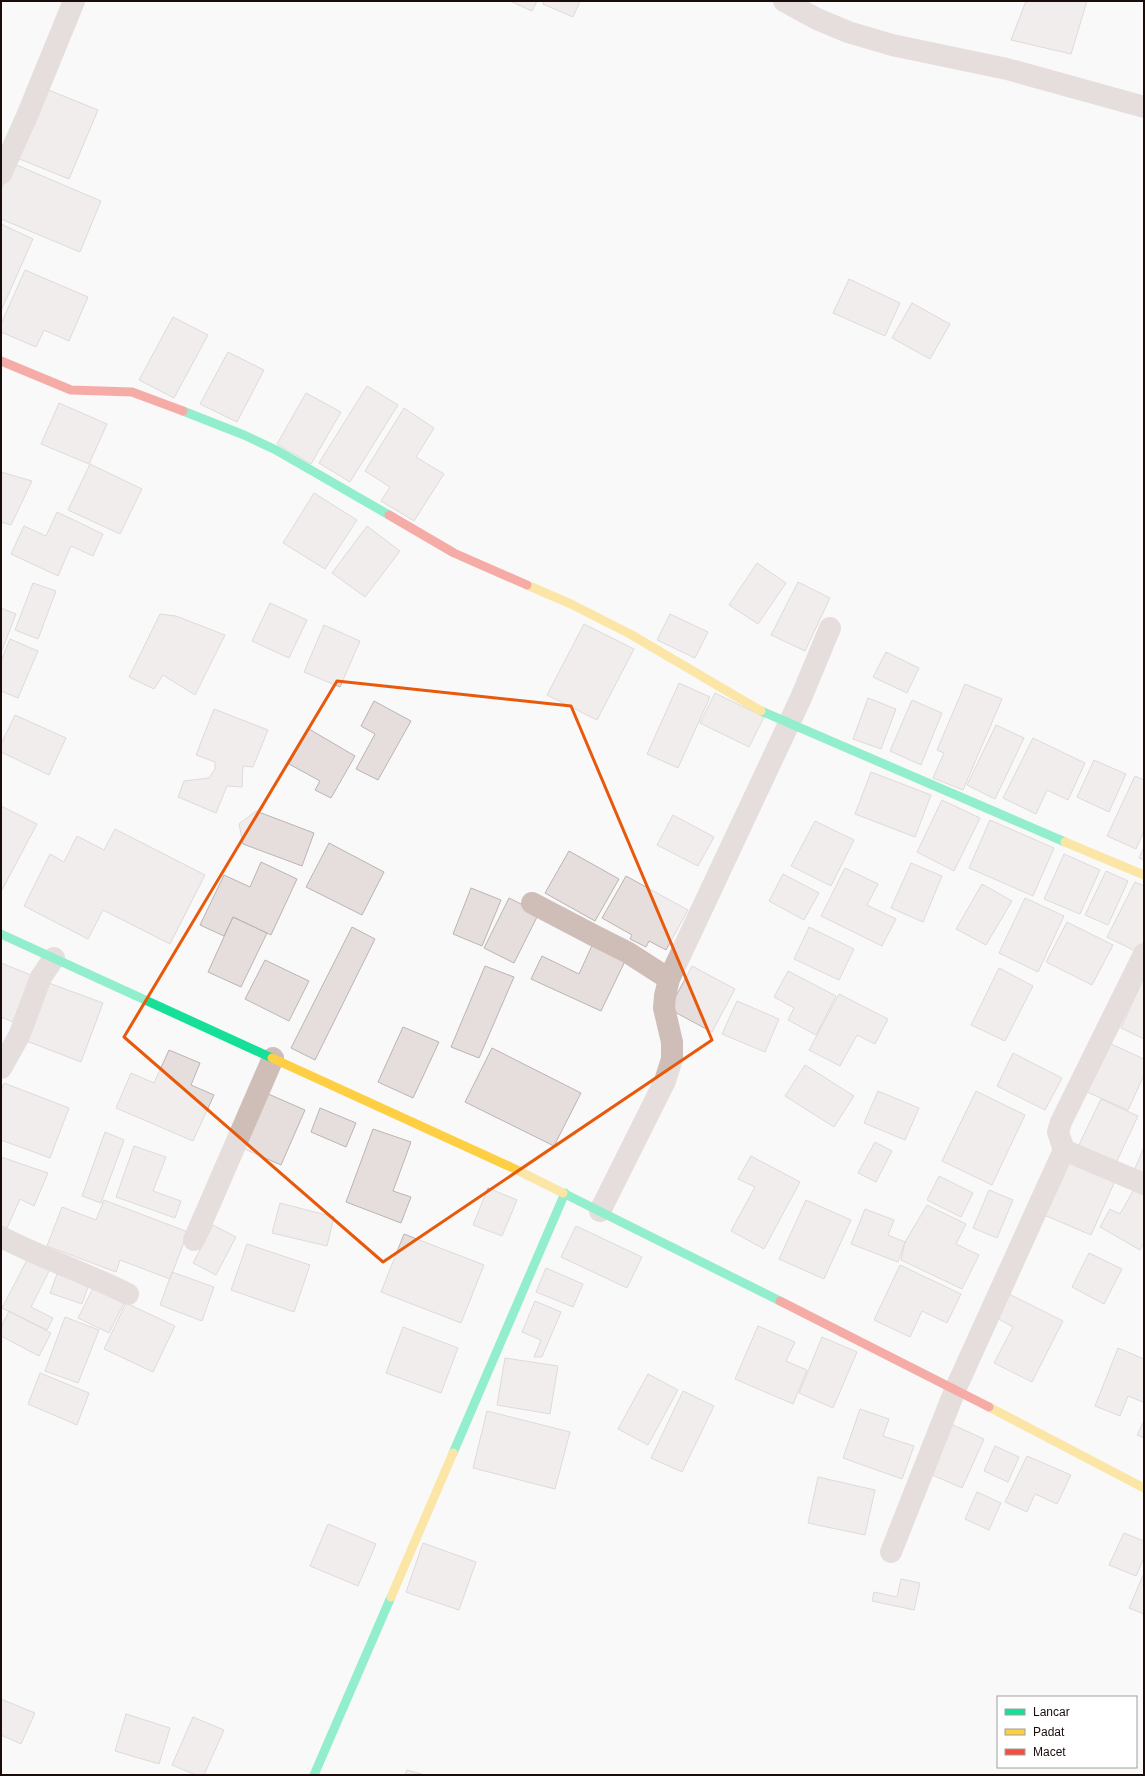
<svg xmlns="http://www.w3.org/2000/svg" width="1145" height="1776" font-family="Arial,sans-serif">
<style>
.building{fill:#e6dedc;stroke:#bbb4b2}
.lines{fill:none;stroke-linecap:round;stroke-linejoin:round}
.street{stroke:#cfbdb8;stroke-width:22}
.fast{stroke:#16e098;stroke-width:9}
.slow{stroke:#ffcf43;stroke-width:9}
.jam{stroke:#f24e42;stroke-width:9}
.marked{fill:none;stroke:#e8590c;stroke-width:3;stroke-linejoin:round}
</style>
<rect width="100%" height="100%" fill="#f9f9f9"/>
<!-- building -->
<path class="building" d="M510 1H537L532 11Z
M544 1H580L573 17 543 4Z
M1026 1H1087L1071 54 1011 40Z
M46 89 98 110 69 179 17 158Z
M12 163 101 201 80 252 1 219V190Z
M1 224 33 239 1 311Z
M25 270 88 297 69 341 44 330 36 347 1 332V324Z
M849 279 900 303 885 336 833 313Z
M912 303 950 324 930 359 892 338Z
M173 317 208 335 174 398 139 380Z
M228 352 264 370 237 422 200 404Z
M367 386 398 405 350 482 319 463Z
M306 393 341 412 311 464 277 444Z
M59 403 107 424 89 464 41 444Z
M404 408 434 428 416 457 444 474 414 521 381 501 390 487 365 471Z
M90 464 142 489 120 534 68 510Z
M1 472 32 481 11 525 1 522Z
M314 493 357 520 325 569 283 543Z
M57 512 103 534 93 556 71 546 58 576 11 554 24 526 46 536Z
M367 526 400 551 365 597 332 573Z
M757 563 786 583 758 624 729 605Z
M798 582 830 598 805 651 771 635Z
M33 583 56 591 38 639 15 630Z
M270 603 307 620 289 658 252 641Z
M1 608 16 614 1 653Z
M160 614 176 616 225 635 195 695 163 675 154 689 129 677Z
M670 614 708 632 695 658 657 640Z
M584 624 634 649 597 720 547 695Z
M324 625 360 641 340 687 304 672Z
M10 639 38 651 18 698 1 691V661Z
M886 652 919 668 907 693 873 677Z
M679 683 710 697 678 768 647 754Z
M965 684 1002 699 963 790 933 778 944 753 937 750Z
M715 693 764 717 749 747 700 723Z
M868 698 896 709 881 749 853 739Z
M912 700 942 713 921 765 890 751Z
M374 701 411 721 378 780 356 769 375 734 361 726Z
M214 709 268 730 253 767 243 766 242 787 227 786 216 813 178 797 184 781 209 778 215 769V762L196 755Z
M15 715 66 738 49 775 1 752V744Z
M996 725 1024 738 995 799 967 785Z
M309 729 355 756 331 798 315 790 320 781 289 764Z
M1033 738 1085 763 1068 800 1047 790 1036 814 1003 798Z
M1094 760 1126 774 1109 812 1077 797Z
M871 772 931 795 915 837 855 814Z
M1135 776 1144 780V831L1136 849 1107 836Z
M942 800 980 818 954 871 917 852Z
M1 806 37 824 2 890H1Z
M256 811 314 833 302 866 243 844 239 824Z
M673 815 714 837 698 866 657 845Z
M990 820 1054 848 1033 896 969 868Z
M815 821 854 840 831 886 791 866Z
M115 829 205 875 170 944 103 910 88 939 24 906 50 854 64 862 77 836 104 850Z
M329 843 384 872 362 915 306 887Z
M1144 847V860L1139 858Z
M569 851 619 879 595 921 545 893Z
M1064 854 1100 870 1080 914 1044 899Z
M261 862 297 879 271 935 233 917 224 936 200 925 224 875 250 887Z
M911 863 942 876 923 922 891 908Z
M845 868 878 884 867 905 896 919 882 946 821 916Z
M1106 871 1128 881 1108 925 1085 915Z
M783 874 819 893 804 920 769 901Z
M626 876 688 910 666 950 649 941 646 947 630 939 632 935 602 918Z
M1135 882 1144 886V942L1139 953 1107 937Z
M982 884 1012 901 986 945 956 929Z
M471 888 501 900 482 946 453 934Z
M509 898 539 913 514 963 484 948Z
M1025 898 1064 916 1038 972 999 953Z
M233 917 267 933 241 987 208 972Z
M1067 922 1113 945 1092 985 1046 962Z
M352 927 375 939 315 1060 291 1048Z
M809 927 854 949 839 980 794 959Z
M594 941 627 957 601 1011 531 979 542 956 579 974Z
M265 960 309 981 289 1021 245 999Z
M1 963 31 975 13 1022 1 1017Z
M485 966 514 977 479 1058 451 1047Z
M692 966 735 989 712 1032 669 1009Z
M999 968 1033 986 1005 1041 971 1025Z
M788 971 836 996 816 1035 788 1020 794 1008 774 997Z
M1144 977V1039L1121 1028Z
M46 982 103 1003 81 1062 24 1040Z
M839 994 888 1019 875 1044 857 1035 840 1066 809 1050Z
M737 1001 779 1019 765 1052 722 1034Z
M403 1027 439 1042 413 1098 378 1082Z
M1109 1043 1144 1059V1075L1128 1110 1087 1092Z
M492 1048 581 1093 554 1146 465 1102Z
M169 1050 200 1063 191 1085 214 1095 193 1141 116 1108 131 1073 154 1083Z
M1013 1053 1062 1078 1045 1110 997 1086Z
M805 1065 854 1096 834 1127 785 1096Z
M4 1083 69 1108 50 1158 1 1140V1091Z
M878 1091 919 1108 905 1140 864 1123Z
M976 1091 1025 1115 992 1185 942 1161Z
M266 1093 305 1110 281 1165 242 1148Z
M1101 1099 1138 1116 1115 1165 1078 1147Z
M320 1108 356 1123 346 1147 311 1132Z
M373 1129 411 1142 393 1191 411 1197 401 1223 346 1202Z
M105 1132 124 1140 101 1203 82 1196Z
M875 1142 892 1151 876 1182 858 1173Z
M134 1146 166 1157 153 1191 181 1201 175 1218 116 1197Z
M1144 1147V1178L1133 1173Z
M751 1156 800 1182 764 1249 731 1231 755 1187 738 1179Z
M1 1157 48 1173 34 1206 20 1199 7 1228 1 1226Z
M1069 1161 1115 1181 1091 1235 1044 1215Z
M939 1176 973 1193 961 1217 927 1200Z
M488 1188 517 1200 502 1236 473 1225Z
M1134 1189 1144 1195V1243L1140 1250 1100 1227 1110 1209 1120 1214Z
M989 1190 1013 1200 997 1238 973 1228Z
M104 1200 188 1232 170 1279 120 1260 116 1272 47 1246 62 1207 96 1220Z
M806 1200 851 1220 824 1279 779 1259Z
M280 1203 334 1217 327 1246 272 1233Z
M927 1205 966 1224 956 1244 979 1255 962 1289 901 1260 905 1242Z
M865 1209 894 1220 888 1235 905 1242 898 1262 851 1244Z
M213 1225 236 1237 216 1275 193 1263Z
M576 1226 642 1257 627 1288 561 1257Z
M404 1234 484 1265 461 1323 381 1292Z
M247 1244 310 1265 294 1312 231 1290Z
M1089 1253 1122 1269 1104 1304 1072 1287Z
M28 1258 50 1269 31 1307 53 1318 47 1330 2 1308Z
M900 1265 961 1294 947 1323 922 1311 910 1337 874 1320Z
M546 1268 583 1284 573 1307 536 1292Z
M172 1272 214 1287 202 1321 160 1305Z
M57 1274 89 1284 82 1304 50 1293Z
M96 1282 127 1297 109 1333 78 1318Z
M1009 1294 1063 1321 1032 1382 994 1363 1013 1327 997 1318Z
M535 1301 561 1312 542 1357H534L541 1340 522 1332Z
M126 1303 175 1326 153 1372 104 1349Z
M9 1311 51 1333 39 1356 1 1336V1327Z
M65 1317 99 1330 78 1383 45 1371Z
M758 1326 795 1342 786 1361 807 1370 793 1404 735 1379Z
M403 1327 458 1348 441 1393 386 1373Z
M822 1337 857 1352 833 1408 799 1393Z
M1118 1348 1144 1359V1398L1143 1402 1128 1396 1120 1416 1095 1406Z
M505 1358 558 1366 550 1414 497 1405Z
M40 1373 89 1393 77 1425 28 1404Z
M648 1374 678 1390 648 1445 618 1429Z
M683 1391 714 1406 682 1472 651 1458Z
M860 1409 889 1419 883 1436 914 1446 902 1479 843 1458Z
M487 1411 570 1432 555 1489 473 1468Z
M1144 1421V1438L1137 1435Z
M951 1424 984 1439 962 1488 930 1474Z
M995 1446 1019 1457 1008 1482 984 1471Z
M1027 1456 1071 1475 1057 1504 1035 1494 1027 1512 1005 1502Z
M818 1477 875 1490 865 1535 808 1523Z
M977 1492 1001 1503 989 1530 965 1519Z
M328 1524 376 1544 358 1586 310 1566Z
M1124 1533 1144 1541V1558L1136 1576 1109 1565Z
M423 1543 476 1562 459 1610 406 1592Z
M1144 1573V1614L1129 1608Z
M901 1579 920 1583 914 1610 872 1601 874 1592 897 1597Z
M1 1699 35 1713 21 1744 1 1735Z
M126 1714 170 1728 159 1764 115 1751Z
M193 1717 224 1730 204 1775H196L172 1765Z
M407 1770 425 1775H405Z"/>
<g class="lines">
<!-- street -->
<path class="street" d="M784 1 817 19 848 32 892 45 1007 69 1144 107
M1 174 27 116 74 1
M532 903 595 936 627 952 669 979
M1144 954 1061 1122 1058 1132 1064 1150 1144 1184
M1 1068 19 1036 41 977 54 958
M600 1211 665 1081 672 1059V1042L664 1008 665 996 669 979 800 700 830 628
M1 1237C42 1258 86 1273 128 1294
M194 1240 273 1058
M891 1552 955 1390 1064 1150"/>
<!-- fast -->
<path class="fast" d="M183 411 244 435 276 450 389 515
M761 711 1065 842
M1 934 272 1058
M563 1193 780 1301
M453 1453 565 1193
M314 1775 391 1597"/>
<!-- slow -->
<path class="slow" d="M527 585 571 604 630 634 761 711
M1065 842 1144 875
M272 1058 515 1169 563 1193
M989 1407 1144 1488
M391 1597 453 1453"/>
<!-- jam -->
<path class="jam" d="M1 361 71 390 132 392 183 411
M389 515 454 553 527 585
M780 1301 989 1407"/>
</g>
<!-- marked area -->
<path d="M0 0H1145V1776H0ZM337 681 571 706 712 1040 383 1262 124 1037Z" fill="#f9f9f9" fill-opacity=".55" fill-rule="evenodd"/>
<path class="marked" d="M337 681 571 706 712 1040 383 1262 124 1037Z"/>
<!-- border -->
<rect width="1145" height="1776" fill="none" stroke="#1a0d09" stroke-width="4"/>
<!-- legend -->
<rect x="997" y="1696" width="140" height="72" fill="#ffffff" stroke="#a39e9d"/>
<rect x="1005" y="1709" width="20" height="6" fill="#16e098" stroke="#a39e9d"/>
<text x="1033" y="1716" font-size="12" fill="#1a0d09">Lancar</text>
<rect x="1005" y="1729" width="20" height="6" fill="#ffcf43" stroke="#a39e9d"/>
<text x="1033" y="1736" font-size="12" fill="#1a0d09">Padat</text>
<rect x="1005" y="1749" width="20" height="6" fill="#f24e42" stroke="#a39e9d"/>
<text x="1033" y="1756" font-size="12" fill="#1a0d09">Macet</text>
</svg>
